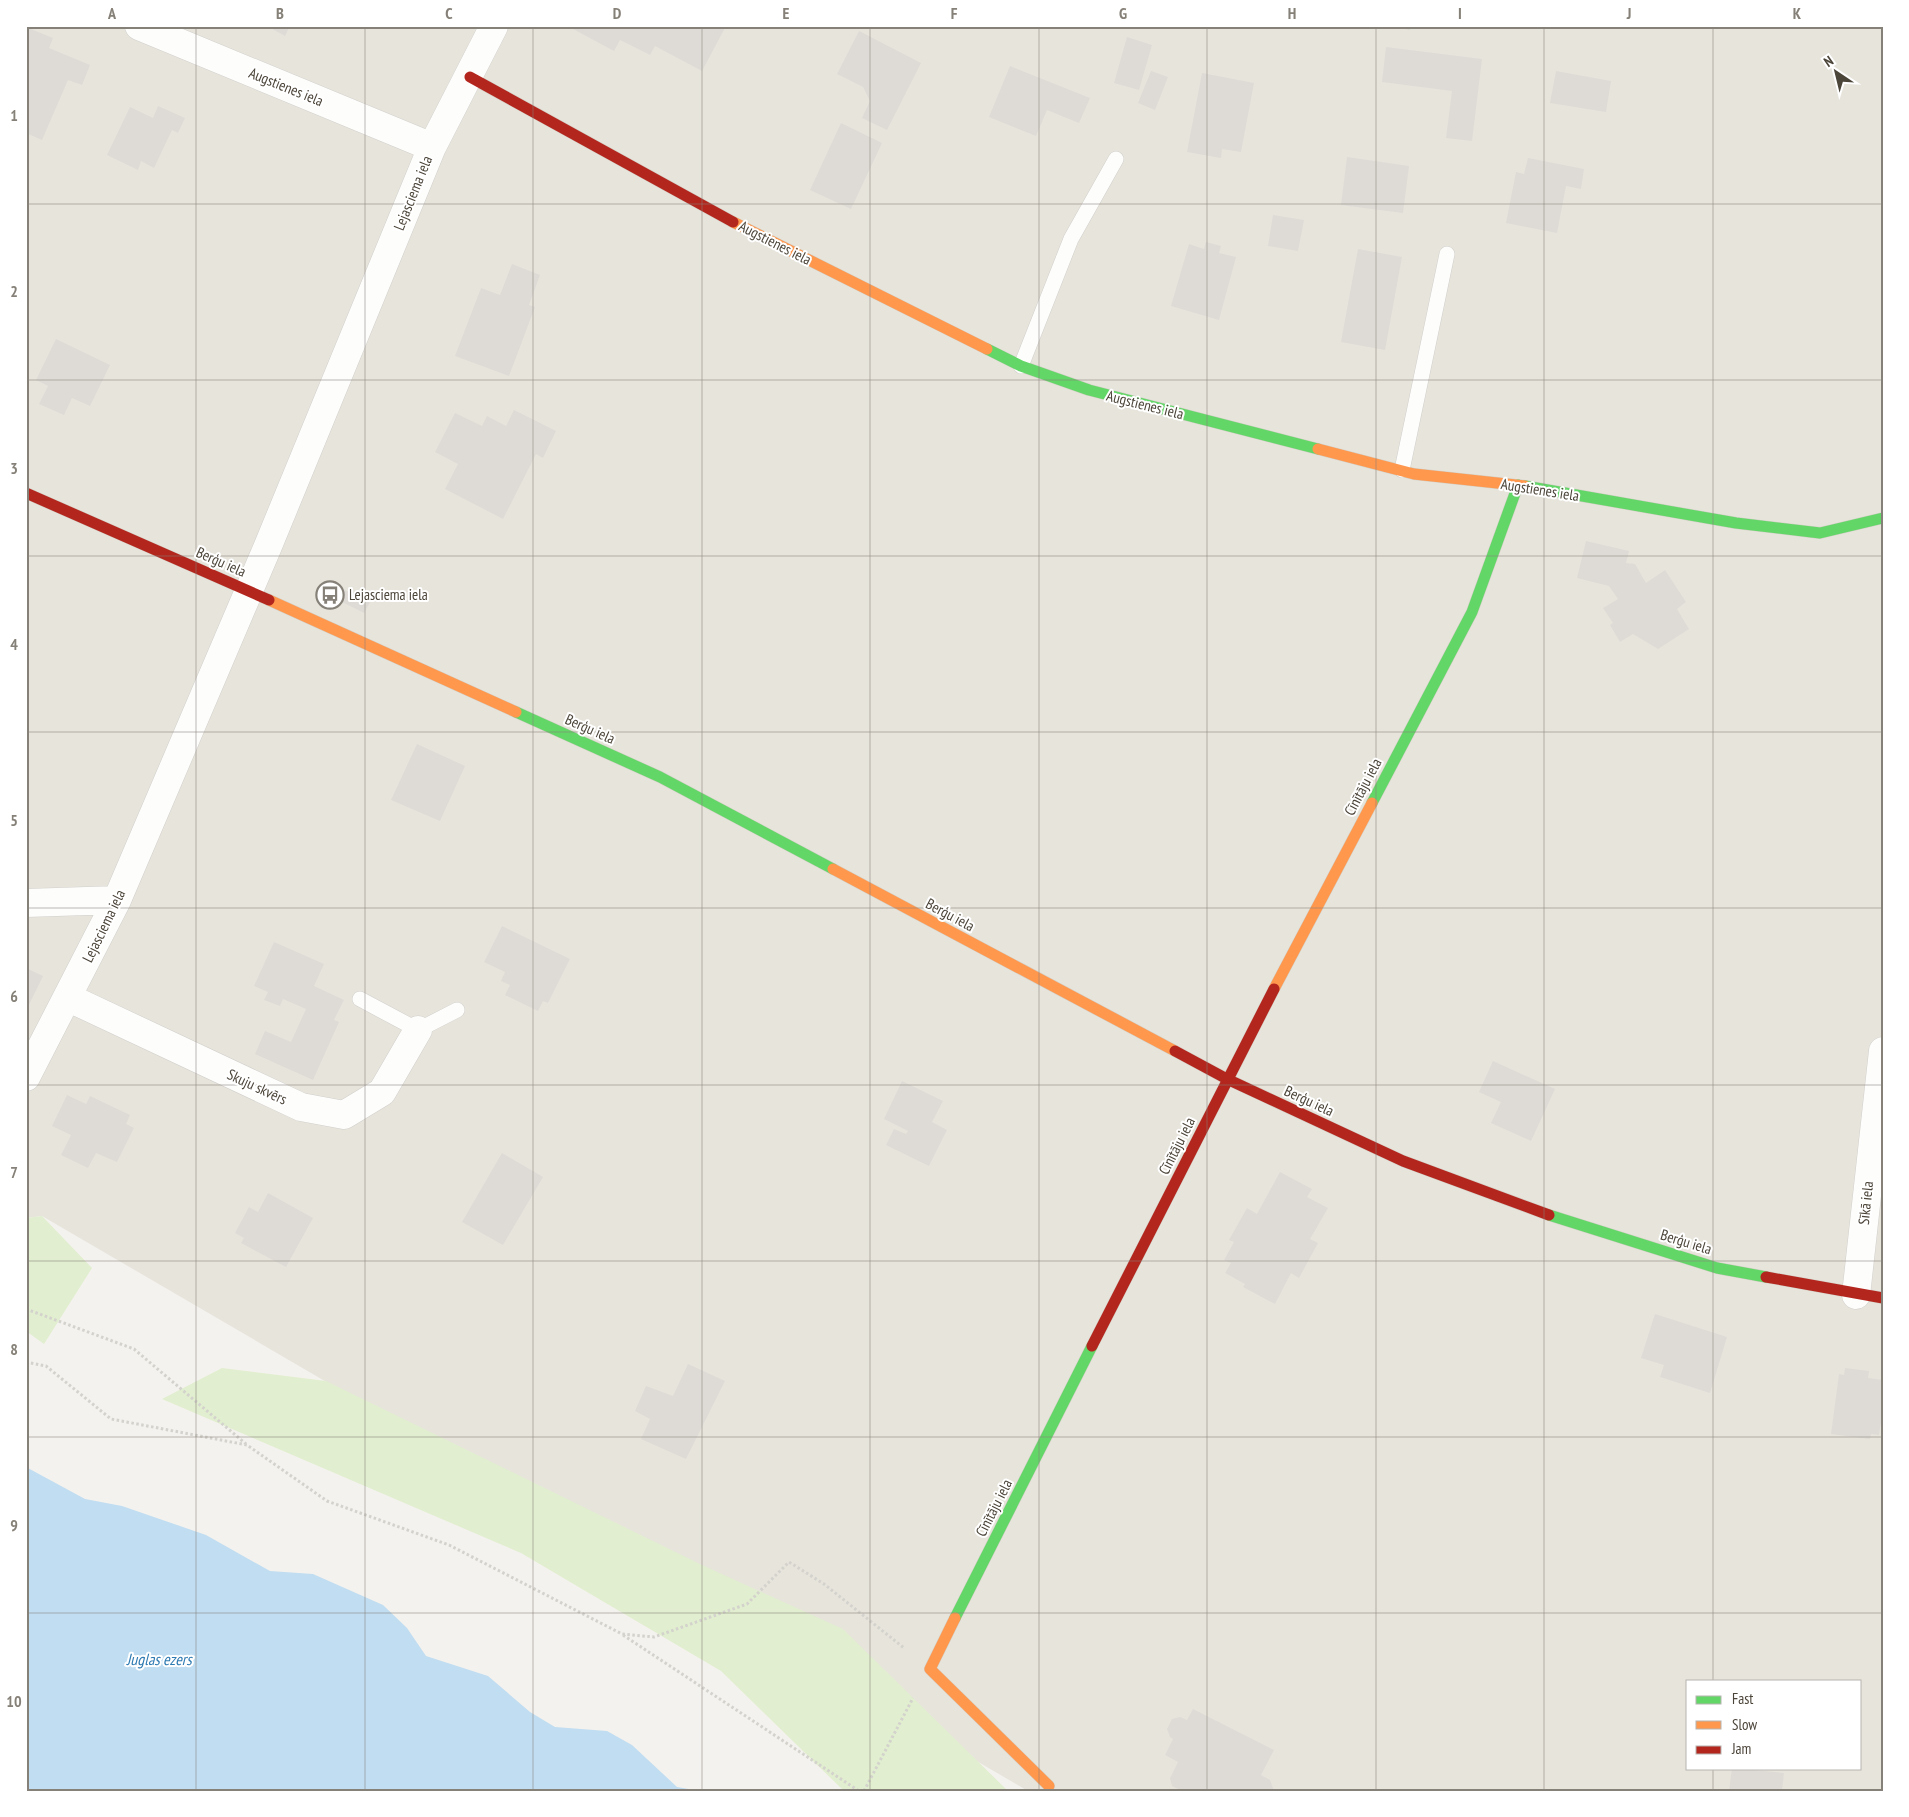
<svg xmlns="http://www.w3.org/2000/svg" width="1909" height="1817" font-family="'PT Sans Narrow',sans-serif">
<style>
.residential{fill:#e7e4dc;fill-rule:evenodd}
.green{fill:#e1eecf}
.water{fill:#c0ddf1}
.building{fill:#dedbd6}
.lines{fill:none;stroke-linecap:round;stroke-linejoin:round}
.lane-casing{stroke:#d2d0cb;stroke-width:16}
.street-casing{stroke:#d2d0cb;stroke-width:29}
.fast-casing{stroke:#d3cfc5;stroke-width:12}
.slow-casing{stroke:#d3cfc5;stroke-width:12}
.jam-casing{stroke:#d3cfc5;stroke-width:12}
.path{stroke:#d3d2cc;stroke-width:3;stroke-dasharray:2.5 2.5;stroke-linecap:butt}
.lane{stroke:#fdfdfc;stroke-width:15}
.street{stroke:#fdfdfc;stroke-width:28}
.fast{stroke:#63d668;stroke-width:11}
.slow{stroke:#ff974d;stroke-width:11}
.jam{stroke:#b3261e;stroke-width:11}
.grid{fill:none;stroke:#868178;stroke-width:1;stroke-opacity:0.55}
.labels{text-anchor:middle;stroke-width:4;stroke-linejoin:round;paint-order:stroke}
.street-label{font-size:15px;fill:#4b4439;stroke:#fff}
.poi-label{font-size:15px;fill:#4b4439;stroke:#fff;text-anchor:start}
.water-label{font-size:16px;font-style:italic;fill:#2e7ab2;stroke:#fff}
.neatline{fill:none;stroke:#868178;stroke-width:2}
.grid-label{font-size:16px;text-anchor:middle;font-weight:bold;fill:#868178}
</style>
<rect width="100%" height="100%" fill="#f4f2ee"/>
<!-- residential -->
<path class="residential" d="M26 26H1883V1791H1028L42 1216 26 1218ZM1688 1681H1860V1768H1688Z"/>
<!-- green -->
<path class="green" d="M42 1216 92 1268 44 1344 26 1331V1218Z
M222 1368 326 1381 702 1565 843 1629 1008 1791H844L721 1671 521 1553 162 1399Z"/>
<!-- water -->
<path class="water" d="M26 1467 85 1499 122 1506 206 1535 270 1571 313 1574 383 1605 407 1628 426 1656 488 1676 530 1712 555 1727 607 1731 632 1745 677 1787 700 1791H26Z"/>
<!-- building -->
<path class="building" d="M267 26H290L285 36Z
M574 26H726L702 71 655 46 650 55 620 40 614 51 573 29Z
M1387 26H1411L1410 30Z
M26 27 53 38 49 48 90 65 82 85 68 80 42 140 26 133Z
M859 31 921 63 887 130 862 118 870 101 863 87 837 74Z
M1127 37 1152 45 1139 90 1114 83Z
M1386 47 1482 59 1472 141 1446 138 1452 91 1382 82Z
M1010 66 1090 98 1079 123 1047 110 1036 136 989 117Z
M1151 71 1168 77 1155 110 1138 103Z
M1556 71 1611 81 1606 112 1550 103Z
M1202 73 1254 83 1241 152 1222 149 1221 158 1187 152Z
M158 106 185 118 178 133 172 130 154 168 141 161 138 170 107 155 130 107 153 118Z
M841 123 882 143 851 209 810 190Z
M1347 157 1409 166 1403 213 1341 205Z
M1528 158 1584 169 1581 189 1566 186 1557 233 1506 223 1516 172 1524 174Z
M1273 215 1304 220 1298 251 1268 246Z
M1206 242 1221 246 1219 253 1236 257 1219 320 1171 306 1189 244 1204 249Z
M1358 249 1402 257 1385 350 1341 342Z
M512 264 540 275 529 305 535 307 509 376 455 356 481 288 500 295Z
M56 339 110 365 90 406 72 398 64 415 39 404 48 386 36 380Z
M514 410 556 431 543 458 536 454 503 519 445 489 458 464 435 452 455 413 482 426 487 416 506 426Z
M1586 541 1629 551 1626 563 1635 564 1646 583 1665 570 1686 602 1677 609 1689 629 1658 649 1633 634 1620 642 1610 625 1613 623 1603 608 1618 599 1609 586 1577 578Z
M343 589 370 602 364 613 338 600Z
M417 744 465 766 440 821 391 800Z
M502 926 570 959 548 1003 543 1001 538 1011 505 995 510 985 501 981 505 972 484 962Z
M274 942 324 964 314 986 344 1000 334 1020 339 1022 313 1080 255 1054 265 1031 291 1042 306 1009 283 999 280 1006 264 1000 268 992 254 986Z
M26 968 43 976 26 1011Z
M1493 1061 1555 1089 1531 1141 1491 1123 1501 1102 1479 1092Z
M902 1081 943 1101 932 1122 947 1130 929 1166 886 1145 894 1129 906 1134 908 1131 884 1119Z
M67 1095 86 1104 90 1096 130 1115 126 1124 134 1128 117 1162 96 1153 88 1168 61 1155 71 1135 52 1126Z
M502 1153 543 1177 503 1245 462 1222Z
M1280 1172 1312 1189 1307 1197 1328 1208 1310 1239 1318 1243 1299 1278 1291 1273 1275 1304 1243 1287 1245 1284 1225 1273 1231 1263 1224 1260 1234 1242 1229 1240 1247 1208 1257 1214Z
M268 1193 313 1218 286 1267 241 1243 244 1238 235 1233 249 1207 258 1212Z
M1655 1314 1727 1337 1710 1393 1660 1377 1664 1365 1641 1358Z
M688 1364 725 1381 686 1459 641 1439 650 1419 635 1411 646 1386 673 1396Z
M1845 1368 1869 1371 1868 1378 1883 1380V1409L1879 1435 1871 1434 1870 1439 1831 1434 1839 1374 1844 1375Z
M1193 1709 1274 1750 1261 1775 1270 1780 1274 1791H1177L1178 1789 1172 1786 1170 1778 1178 1762 1165 1755 1173 1739 1170 1737 1167 1729 1172 1719 1180 1717 1187 1720Z
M1732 1768 1784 1773 1782 1791H1729Z"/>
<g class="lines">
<!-- lane casing -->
<g class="lane-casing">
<path id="lane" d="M1021 366 1071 239 1116 159
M1402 470 1447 254
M360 999 418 1030 457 1010"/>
</g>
<!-- street casing -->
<g class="street-casing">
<path id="street" d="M139 26 432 147
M26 903 117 900
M69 998 301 1107 344 1115 382 1092 418 1030
M26 1077 117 900 268 546 432 147 494 26
M1856 1295 1883 1051"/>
</g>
<!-- fast casing -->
<g class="fast-casing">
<path id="fast" d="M987 349 1021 366 1089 390 1318 449
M1525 486 1736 523 1820 533 1883 518
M516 712 660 777 833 869
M1372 803 1472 612 1518 485
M1549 1215 1717 1268 1766 1277
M955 1618 1092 1346"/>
</g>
<!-- slow casing -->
<g class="slow-casing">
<path id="slow" d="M733 222 987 349
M1318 449 1414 474 1525 486
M269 600 516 712
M833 869 1175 1051
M1274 989 1372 803
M955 1618 930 1669 1049 1786"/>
</g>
<!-- jam casing -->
<g class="jam-casing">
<path id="jam" d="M470 77 733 222
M26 493 269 600
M1175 1051 1227 1079 1403 1161 1549 1215
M1766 1277 1883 1298
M1092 1346 1274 989"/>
</g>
<!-- path -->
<path class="path" d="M26 1309 134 1349 246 1444
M26 1362 46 1366 111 1419 247 1445 327 1501 449 1545 622 1634 654 1637 747 1604 789 1562 824 1584 904 1648
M623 1635 859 1791
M864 1791 913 1698"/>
<!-- lane -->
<use href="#lane" class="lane"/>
<!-- street -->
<use href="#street" class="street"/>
<!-- fast -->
<use href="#fast" class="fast"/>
<!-- slow -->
<use href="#slow" class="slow"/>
<!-- jam -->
<use href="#jam" class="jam"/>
</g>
<!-- grid -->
<path class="grid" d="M196 26V1791M365 26V1791M533 26V1791M702 26V1791M870 26V1791M1039 26V1791M1207 26V1791M1376 26V1791M1544 26V1791M1713 26V1681M26 204H1883M26 380H1883M26 556H1883M26 732H1883M26 908H1883M26 1085H1883M26 1261H1883M26 1437H1883M26 1613H1883M1713 1768V1791"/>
<!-- icons -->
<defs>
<g id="bus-ring" transform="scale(1.4375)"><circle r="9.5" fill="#fff" stroke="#868178" stroke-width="1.5"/><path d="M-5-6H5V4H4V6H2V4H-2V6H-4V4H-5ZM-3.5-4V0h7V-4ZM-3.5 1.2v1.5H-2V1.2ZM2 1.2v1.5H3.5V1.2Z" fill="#868178"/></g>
</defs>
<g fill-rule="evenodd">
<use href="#bus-ring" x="330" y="595"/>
</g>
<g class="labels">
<!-- street labels -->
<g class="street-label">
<text transform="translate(286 87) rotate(22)" y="5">Augstienes iela</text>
<text transform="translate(413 193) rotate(-68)" y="5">Lejasciema iela</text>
<text transform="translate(775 243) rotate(27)" y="5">Augstienes iela</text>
<text transform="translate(1145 405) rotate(14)" y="5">Augstienes iela</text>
<text transform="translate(1540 490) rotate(9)" y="5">Augstienes iela</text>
<text transform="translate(221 562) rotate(24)" y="5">Berģu iela</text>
<text transform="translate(590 729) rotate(24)" y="5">Berģu iela</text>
<text transform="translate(1363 787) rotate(-62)" y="5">Cīnītāju iela</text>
<text transform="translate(950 915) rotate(28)" y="5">Berģu iela</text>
<text transform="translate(104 926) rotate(-64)" y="5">Lejasciema iela</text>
<text transform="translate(257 1087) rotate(25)" y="5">Skuju skvērs</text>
<text transform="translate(1309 1101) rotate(25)" y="5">Berģu iela</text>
<text transform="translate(1177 1146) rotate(-63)" y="5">Cīnītāju iela</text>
<text transform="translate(1866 1203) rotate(-84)" y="5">Sīkā iela</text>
<text transform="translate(1686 1242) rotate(17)" y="5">Berģu iela</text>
<text transform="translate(994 1508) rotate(-63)" y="5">Cīnītāju iela</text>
</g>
<!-- poi labels -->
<g class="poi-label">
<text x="349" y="600">Lejasciema iela</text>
</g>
<!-- water labels -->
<g class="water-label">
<text x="159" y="1665">Juglas ezers</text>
</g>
</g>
<!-- border -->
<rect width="1909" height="1817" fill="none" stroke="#ffffff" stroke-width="55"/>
<!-- legend -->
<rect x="1686" y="1680" width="175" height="90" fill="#ffffff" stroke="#b7b4b0"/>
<rect x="1696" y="1696" width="25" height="8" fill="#63d668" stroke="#b7b4b0"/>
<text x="1732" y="1704" font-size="15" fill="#4b4439">Fast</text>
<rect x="1696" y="1721" width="25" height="8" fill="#ff974d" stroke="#b7b4b0"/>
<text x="1732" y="1730" font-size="15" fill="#4b4439">Slow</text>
<rect x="1696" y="1746" width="25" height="8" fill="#b3261e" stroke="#b7b4b0"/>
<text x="1732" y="1754" font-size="15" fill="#4b4439">Jam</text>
<!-- north arrow -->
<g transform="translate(1836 72) rotate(325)" stroke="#ffffff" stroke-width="4" paint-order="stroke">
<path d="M0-4L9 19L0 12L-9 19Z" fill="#4b4439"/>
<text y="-8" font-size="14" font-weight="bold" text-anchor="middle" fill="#4b4439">N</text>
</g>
<rect x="28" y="28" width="1854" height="1762" class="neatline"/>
<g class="grid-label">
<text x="112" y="19">A</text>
<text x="280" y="19">B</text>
<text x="449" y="19">C</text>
<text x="617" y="19">D</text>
<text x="786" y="19">E</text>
<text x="954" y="19">F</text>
<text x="1123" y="19">G</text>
<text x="1292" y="19">H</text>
<text x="1460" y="19">I</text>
<text x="1629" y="19">J</text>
<text x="1797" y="19">K</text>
<text x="14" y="121">1</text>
<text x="14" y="297">2</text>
<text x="14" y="474">3</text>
<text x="14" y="650">4</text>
<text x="14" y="826">5</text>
<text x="14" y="1002">6</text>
<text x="14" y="1178">7</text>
<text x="14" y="1355">8</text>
<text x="14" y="1531">9</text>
<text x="14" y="1707">10</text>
</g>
</svg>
